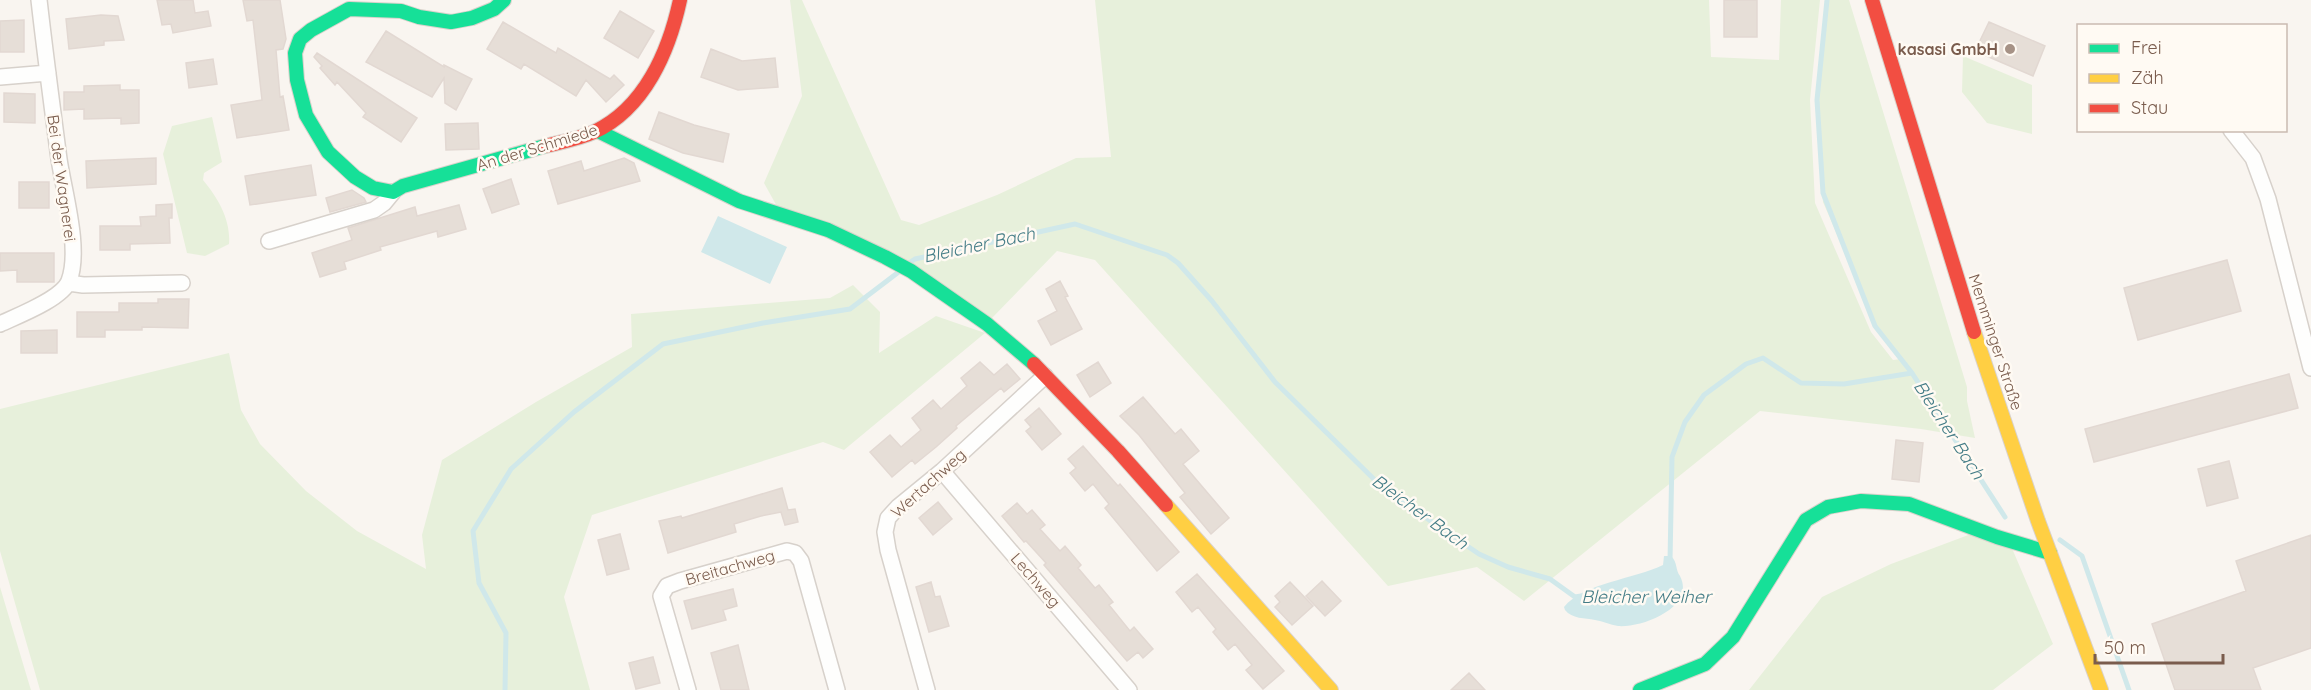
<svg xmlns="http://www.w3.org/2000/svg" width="2311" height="690" font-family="Quicksand,sans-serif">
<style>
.green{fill:#e7f0db}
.water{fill:#d0e8ea}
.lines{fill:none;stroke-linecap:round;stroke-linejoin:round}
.stream{stroke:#d0e8ea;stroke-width:5}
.building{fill:#e6ded7;stroke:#e2d8d2;stroke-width:1.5}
.street-casing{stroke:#d7d1cb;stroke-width:18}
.fast-casing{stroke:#d9d2cb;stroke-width:16}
.slow-casing{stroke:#d9d2cb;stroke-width:16}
.jam-casing{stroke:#d9d2cb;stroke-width:16}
.street{stroke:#fefefd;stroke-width:15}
.fast{stroke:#16e098;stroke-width:14}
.slow{stroke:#ffcf43;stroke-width:14}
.jam{stroke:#f24e42;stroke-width:14}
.poi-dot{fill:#a69286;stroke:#fffaf3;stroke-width:2}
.labels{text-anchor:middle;stroke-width:5;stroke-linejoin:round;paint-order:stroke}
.poi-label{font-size:16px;font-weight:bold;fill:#7a5c4d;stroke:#fffaf3;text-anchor:end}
.street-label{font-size:16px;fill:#7a5c4d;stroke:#fffaf3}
.water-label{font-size:18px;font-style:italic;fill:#437c86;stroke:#fffaf3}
</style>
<rect width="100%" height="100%" fill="#f9f5f0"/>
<!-- green -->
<path class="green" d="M790 0H802L901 220 919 225 997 195 1076 158 1111 157 1095 0H1709L1711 57 1779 60 1781 0H1820L1810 100 1815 203 1871 332 1893 360 1901 359 1877 327 1823 202 1816 100 1825 0H1849L1967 387V401L1975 438 1921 429 1760 411 1524 601 1477 567 1388 586 1095 260 1057 251 992 318 779 210 764 183 802 96Z
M1963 56 2032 85V134L1987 123 1962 92Z
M212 117 222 162 204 173 203 180C218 198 231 220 229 244L205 256 187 253 163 154 172 126Z
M853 285 880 312 879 353 936 316 985 333 844 450 823 442 592 515 564 597 590 690H40L0 551V409L229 353 241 410 260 444 306 491 357 531 426 569 422 535 442 460 536 402 632 347 631 314 830 298Z
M1971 534 2011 546 2053 644 1993 690H1749L1822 597 1891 564Z
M0 587 30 687 31 690H0Z"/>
<!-- water -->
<path class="water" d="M718 216 787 247 770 284 701 252Z
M1664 556H1671C1678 563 1675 569 1680 576 1696 607 1642 628 1618 626 1610 625 1603 621 1595 620 1585 618 1572 619 1565 610L1564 607C1583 583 1635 579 1663 565Z"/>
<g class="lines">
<!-- stream -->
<path class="stream" d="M1827 0 1817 100 1823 193 1875 326 1912 373
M909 263 915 259 1075 224 1167 255 1178 263 1212 301 1275 382 1384 489 1479 554 1508 567 1550 579 1575 597 1581 596
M2060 540 2082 556 2129 690
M1670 561 1672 457 1685 422 1704 395 1746 364 1763 358 1801 383 1844 384 1912 373 2005 517
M505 690 506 633 479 583 473 531 511 469 574 412 663 344 763 323 850 309 900 271"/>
</g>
<!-- building -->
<path class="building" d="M157 0H193L195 13 208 11 211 26 173 33 171 24 162 25Z
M243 0H280L286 39 283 49 276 50 280 97 283 96 289 130 237 138 231 105 262 100 253 20 247 21Z
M1724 0H1757V37H1724Z
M620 11 654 31 638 58 604 38Z
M101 15 118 16 124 40 104 41V45L69 49 66 19Z
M24 20V52H0V21Z
M503 22 556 53 558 48 610 79 614 75 624 85 606 102 586 80 576 96 524 64 521 69 487 49Z
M1989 22 2045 46 2033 76 1975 51Z
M386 31 444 67V65L472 79 456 110 445 103 444 78 432 97 366 62Z
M711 49 742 61 775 58 778 87 738 90 701 77Z
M317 53 417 118 401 142 363 117 366 113 337 82 335 85 320 68 322 66 314 57Z
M213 59 217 84 189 88 186 63Z
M120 85V90H139V123L121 124V118L84 119V109L64 110V92H84V86Z
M4 93 35 94V123L4 122Z
M659 112 694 125 729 134 723 162 683 153 649 139Z
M478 123 479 149 446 150 445 124Z
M156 158V184L87 188 86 161Z
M624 158 634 163 640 181 558 204 548 171 581 161 584 171Z
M311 165 316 195 250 205 245 176Z
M511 179 519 204 492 213 483 189Z
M19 182H49V208H19Z
M352 190 364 198 366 202 330 212 326 198Z
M172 204V218H169L170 243 130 244V250H100V226H141L140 217 156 216V205Z
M459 205 466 229 438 237 437 231 380 247 381 250 344 262 346 269 320 277 312 253 352 240 348 228 415 207 417 216Z
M0 253H54V282H17V270L0 271Z
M2227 260 2241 311 2138 340 2124 288Z
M1060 281 1068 296 1065 297 1082 329 1051 345 1038 321 1057 311 1046 289Z
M158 299H189L188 328 142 327V330H105V337H77V312H119V303H158Z
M57 330V353H21V331Z
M980 362 994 375 1007 364 1020 379 1004 392 1001 388 956 426 957 428 936 447 915 464 912 460 892 477 870 452 890 435 901 447 921 430 912 418 933 400 941 409 967 386 961 378Z
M1098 362 1111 383 1090 397 1077 375Z
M2289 374 2298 408 2094 462 2085 429Z
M1143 397 1175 434 1181 429 1199 451 1183 464 1229 518 1211 534 1180 497 1185 493 1139 435 1120 416Z
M1039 408 1061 434 1042 450 1026 431 1031 427 1025 420Z
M1896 440 1923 443 1919 482 1892 479Z
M1083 446 1118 486 1120 484 1179 552 1157 571 1105 508 1109 504 1093 484 1085 491 1070 473 1076 468 1068 459Z
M2229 461 2238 498 2207 506 2198 469Z
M782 488 788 510 795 509 798 522 785 525 781 512 761 516 734 524 736 532 668 553 659 521 681 516 682 518Z
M938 502 952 519 933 535 919 518Z
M1017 503 1027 514 1032 510 1045 525 1040 529 1060 551 1065 546 1081 565 1078 568 1095 588 1099 585 1113 602 1109 605 1130 631 1134 627 1153 649 1143 658 1138 652 1127 661 1044 565 1046 563 1026 541 1024 542 1002 516Z
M620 534 629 569 607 575 598 540Z
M2311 535V648L2253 668 2261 690H2175L2152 624 2246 591 2236 561Z
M1197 574 1284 671 1263 689 1246 670 1252 665 1235 644 1228 650 1213 632 1216 629 1198 607 1192 612 1176 592Z
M1322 581 1341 601 1325 616 1306 596Z
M931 582 935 597 940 596 949 626 929 632 916 587Z
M1290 582 1313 606 1292 625 1275 607 1280 602 1275 596Z
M733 589 737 606 723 610 726 620 692 629 684 601Z
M738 645 749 690H721L711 653Z
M653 657 660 683 636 689 629 663Z
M1469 673 1485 690H1451Z"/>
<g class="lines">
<!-- street casing -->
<g class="street-casing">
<path id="street" d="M0 77 48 73
M2231 130 2253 158 2268 199 2311 368
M269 241 374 210 384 203 393 192
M69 283 83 285 182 283
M0 324C17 316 62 299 69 281 81 249 64 193 59 159 52 106 45 53 39 0
M942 471 1129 690
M688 690 661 596 667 586 680 581 787 551 795 553 801 561 837 690
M927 690 888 550 885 532 888 518 898 507 942 471 1045 376"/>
</g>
<!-- fast casing -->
<g class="fast-casing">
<path id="fast" d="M504 0 494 9 472 18 451 22 419 17 401 11 349 9 311 30 300 39 295 53 297 80 306 115 328 152 355 177 373 188 393 192 403 186 545 146
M598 131 739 201 828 230 885 257 911 271 987 324 1034 364
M1640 690 1705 664 1733 637 1806 520 1828 507 1861 501 1909 504 1997 537 2050 553"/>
</g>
<!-- slow casing -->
<g class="slow-casing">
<path id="slow" d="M1974 332 2038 521 2101 690
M1166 505 1331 690"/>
</g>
<!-- jam casing -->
<g class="jam-casing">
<path id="jam" d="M1872 0 1974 332
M545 146C562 142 579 139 594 132 645 108 669 51 680 0
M1034 364 1118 451 1166 505"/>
</g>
<!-- street -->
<use href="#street" class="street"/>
<!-- fast -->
<use href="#fast" class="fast"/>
<!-- slow -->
<use href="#slow" class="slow"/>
<!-- jam -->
<use href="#jam" class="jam"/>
</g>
<!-- markers -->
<circle class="poi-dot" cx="2010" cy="49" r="6"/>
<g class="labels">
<!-- poi labels -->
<g class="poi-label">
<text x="1998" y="55">kasasi GmbH</text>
</g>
<!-- street labels -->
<g class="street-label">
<text transform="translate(537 147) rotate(-17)" y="6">An der Schmiede</text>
<text transform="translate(62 178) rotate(82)" y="6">Bei der Wagnerei</text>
<text transform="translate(1996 342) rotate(72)" y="6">Memminger Straße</text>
<text transform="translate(928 483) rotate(-42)" y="6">Wertachweg</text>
<text transform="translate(730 567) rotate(-16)" y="6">Breitachweg</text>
<text transform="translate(1036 580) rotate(49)" y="6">Lechweg</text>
</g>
<!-- water labels -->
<g class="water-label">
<text transform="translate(979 245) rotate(-12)" y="6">Bleicher Bach</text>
<text transform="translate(1949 430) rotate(57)" y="6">Bleicher Bach</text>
<text transform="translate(1420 512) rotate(36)" y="6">Bleicher Bach</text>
<text x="1646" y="603">Bleicher Weiher</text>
</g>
</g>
<!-- legend -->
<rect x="2077" y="24" width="210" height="108" fill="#fffaf3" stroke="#cabbb1" stroke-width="1.5"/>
<rect x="2089" y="44" width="30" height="9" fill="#16e098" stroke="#cabbb1" stroke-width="1.5"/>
<text x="2131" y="54" font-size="18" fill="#7a5c4d">Frei</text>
<rect x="2089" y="74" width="30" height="9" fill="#ffcf43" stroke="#cabbb1" stroke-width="1.5"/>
<text x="2131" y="84" font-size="18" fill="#7a5c4d">Zäh</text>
<rect x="2089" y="104" width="30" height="9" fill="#f24e42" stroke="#cabbb1" stroke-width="1.5"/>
<text x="2131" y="114" font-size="18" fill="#7a5c4d">Stau</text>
<!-- scale -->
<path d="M2095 654v9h128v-9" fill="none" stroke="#7a5c4d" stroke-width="3"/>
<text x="2104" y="654" font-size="18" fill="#7a5c4d" stroke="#fffaf3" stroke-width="4.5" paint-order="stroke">50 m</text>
</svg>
